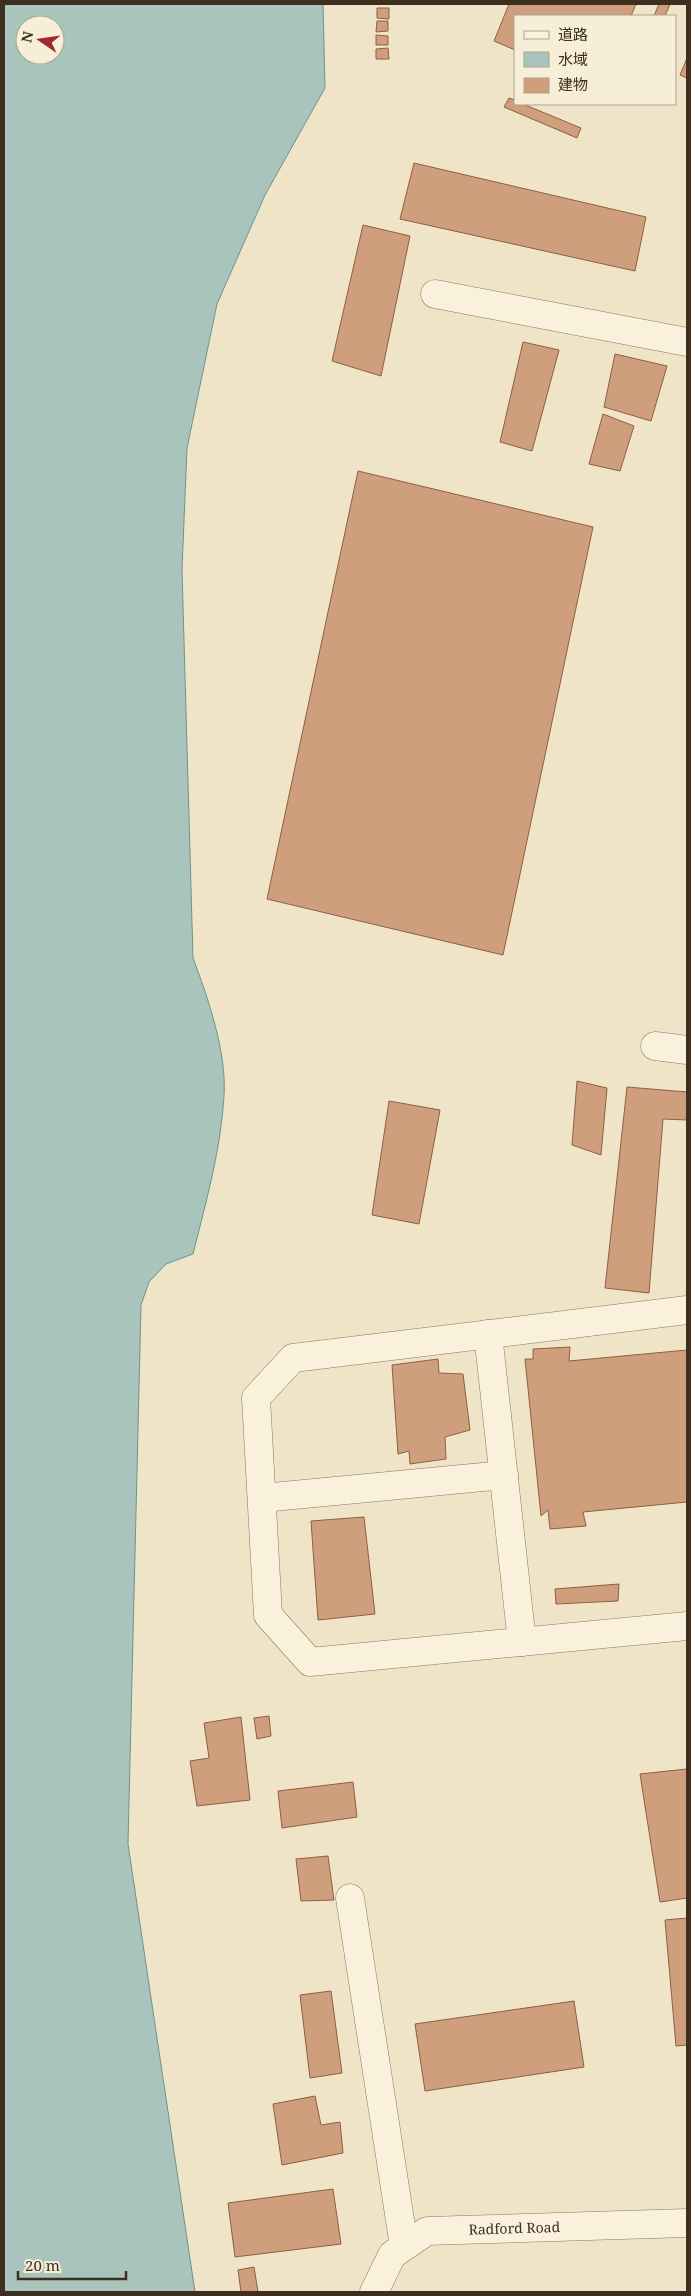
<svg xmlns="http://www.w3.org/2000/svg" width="691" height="2296" font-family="'Noto Serif','Noto Sans JP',serif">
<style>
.water{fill:#a9c4bc;stroke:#6f938a;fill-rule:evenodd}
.building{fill:#cf9f7d;stroke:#8d5f41}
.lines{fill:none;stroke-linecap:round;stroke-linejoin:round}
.minor-casing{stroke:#8d765c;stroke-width:29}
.minor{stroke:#faf1dc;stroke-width:28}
.labels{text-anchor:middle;stroke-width:4;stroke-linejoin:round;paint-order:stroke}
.street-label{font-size:14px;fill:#3d2e20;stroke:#f7eed8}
</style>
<rect width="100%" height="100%" fill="#f0e4c8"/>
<!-- water -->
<path class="water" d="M4 4H323L325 88 265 195 217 304 187 448 182 570 193 958C208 998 227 1053 224 1096 221 1149 206 1202 193 1254L166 1264 149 1282 141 1305 128 1844 195 2292H4ZM25 25H55V55H25Z"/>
<!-- building -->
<path class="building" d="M509 4H636L631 16H515V50L494 41Z
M659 4H670L665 16H654Z
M377 8H389V19L377 18Z
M377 21H388V31L376 32Z
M376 35 388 36V45H376Z
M388 48 389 59H376V49Z
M687 58V78L680 75Z
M509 98 515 100V104H523L581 128 577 138 504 107Z
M414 163 646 217 635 271 400 219Z
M363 225 410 236 381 376 332 361Z
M523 342 559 350 532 451 500 442Z
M615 354 667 366 651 421 604 407Z
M603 414 634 426 620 471 589 464Z
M358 471 593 527 503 955 267 899Z
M577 1081 607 1088 601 1155 572 1145Z
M627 1087 687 1092V1120L663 1119 649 1293 605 1288Z
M389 1101 440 1110 419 1224 372 1215Z
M570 1347 569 1361 687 1350V1502L583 1512 586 1526 550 1529 548 1510 541 1516 525 1359H533V1349Z
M438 1359 439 1373 463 1374 470 1430 445 1437 446 1459 410 1464 409 1451 398 1454 392 1365Z
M364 1517 375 1614 318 1620 311 1521Z
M619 1584 618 1601 556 1604 555 1589Z
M269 1716 271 1736 257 1739 254 1718Z
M241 1717 250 1800 197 1806 190 1761 209 1758 204 1723Z
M687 1769V1898L660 1902 640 1774Z
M353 1782 357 1817 282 1828 278 1791Z
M328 1856 334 1900 301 1901 296 1859Z
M687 1918V2045L676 2046 665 1920Z
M331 1991 342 2073 310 2078 300 1995Z
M574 2001 584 2067 425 2091 415 2024Z
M315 2096 321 2125 340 2122 343 2153 282 2165 273 2104Z
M333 2189 341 2244 235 2257 228 2203Z
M254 2267 258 2292H241L238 2270Z"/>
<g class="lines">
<!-- minor casing -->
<g class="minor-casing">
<g id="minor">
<path d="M435 294 687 342"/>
<path d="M655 1046 687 1050"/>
<path d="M687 1310 293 1358 256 1398 268 1615 310 1662 687 1626"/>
<path d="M488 1334 522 1642"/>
<path d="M262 1498 504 1475"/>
<path d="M350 1898 404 2246"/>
<path id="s1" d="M374 2292 392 2255 427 2231 687 2223"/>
</g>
</g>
<!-- minor -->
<use href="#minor" class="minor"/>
</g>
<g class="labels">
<!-- street labels -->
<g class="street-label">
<text dy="5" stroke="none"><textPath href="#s1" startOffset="171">Radford Road</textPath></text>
</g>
</g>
<!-- border -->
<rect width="691" height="2296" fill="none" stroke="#3d2e20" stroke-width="10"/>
<!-- legend -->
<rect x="514" y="15" width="162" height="90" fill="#f7eed8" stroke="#ada18e"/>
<rect x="524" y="31" width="25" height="8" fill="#faf1dc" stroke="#ada18e"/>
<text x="558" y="40" font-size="15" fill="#3d2e20">道路</text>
<rect x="524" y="52" width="25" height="15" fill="#a9c4bc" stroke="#ada18e"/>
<text x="558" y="65" font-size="15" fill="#3d2e20">水域</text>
<rect x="524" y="78" width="25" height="15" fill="#cf9f7d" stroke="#ada18e"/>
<text x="558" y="90" font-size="15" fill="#3d2e20">建物</text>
<!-- north arrow -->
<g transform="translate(40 40) rotate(283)"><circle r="24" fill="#f7eed8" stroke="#ada18e"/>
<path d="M0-4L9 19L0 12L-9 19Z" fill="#9e2a2b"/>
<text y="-8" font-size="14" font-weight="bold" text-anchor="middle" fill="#3d2e20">N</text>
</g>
<!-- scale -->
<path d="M18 2271v8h108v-8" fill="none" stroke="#3d2e20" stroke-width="2.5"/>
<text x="25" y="2271" font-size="15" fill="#3d2e20" stroke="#f7eed8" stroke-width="4" paint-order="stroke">20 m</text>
</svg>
